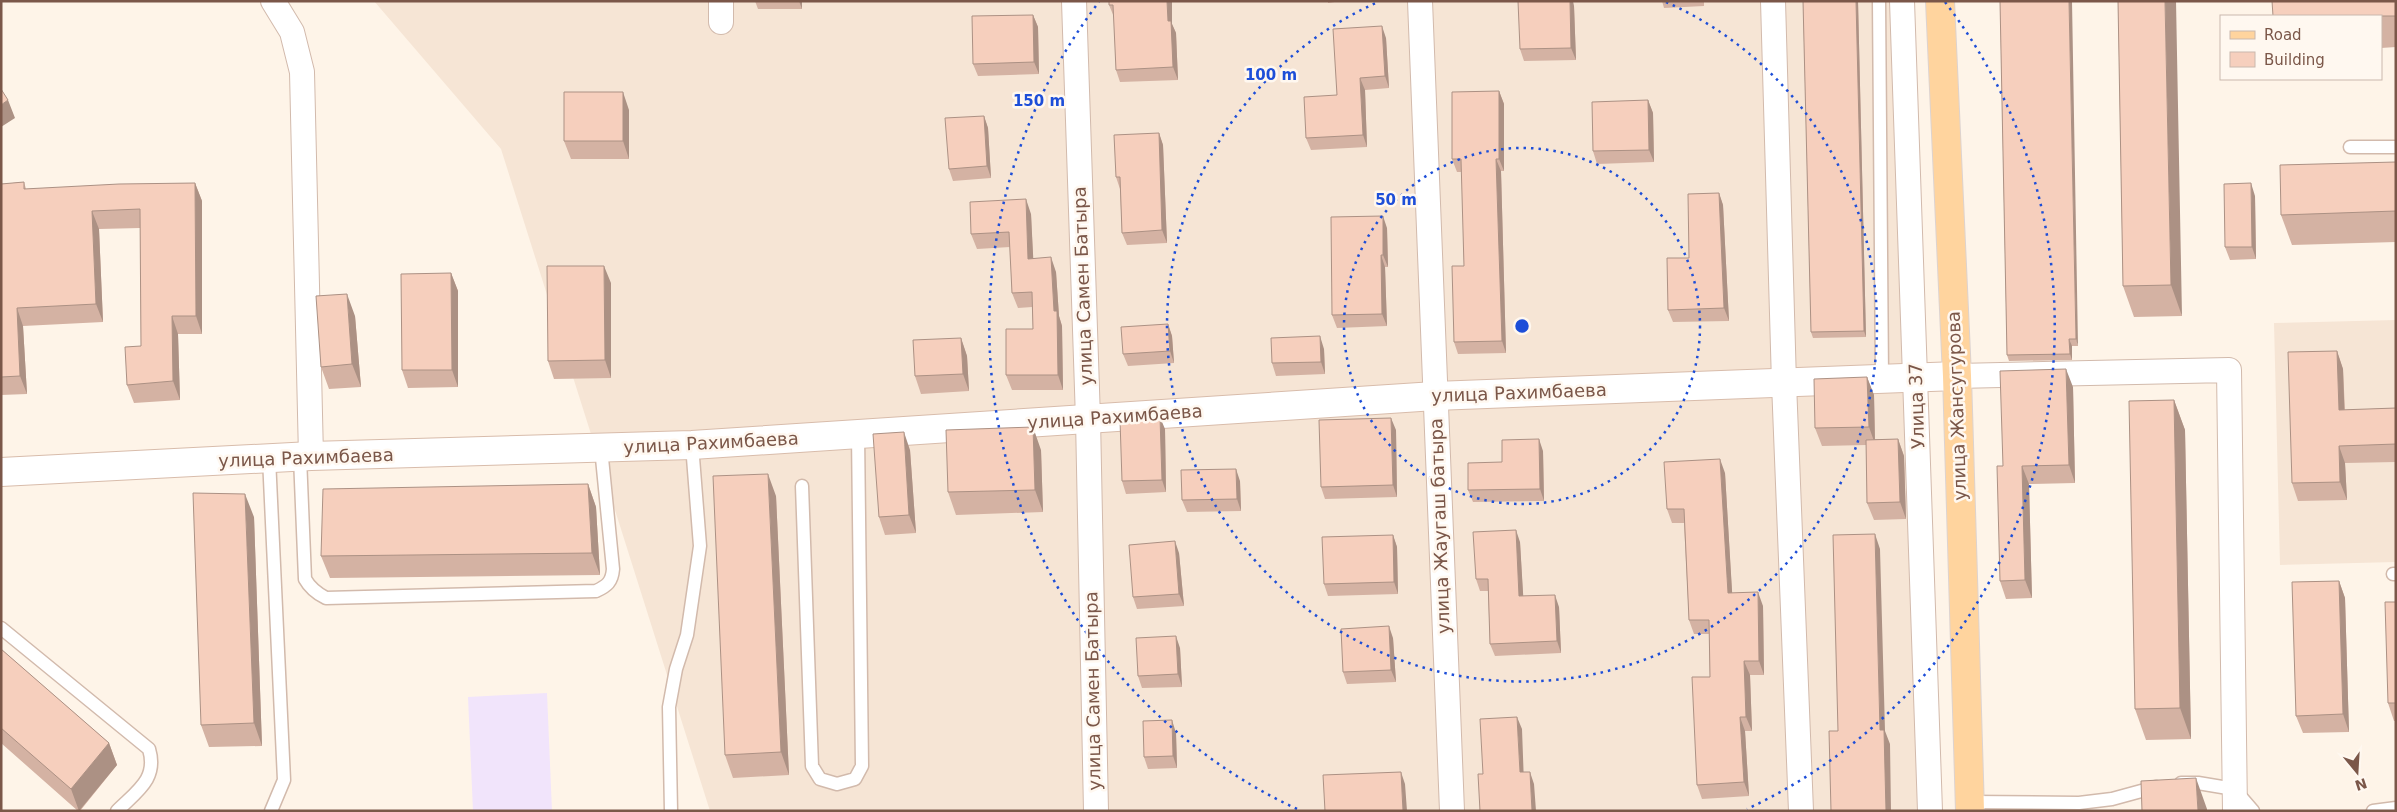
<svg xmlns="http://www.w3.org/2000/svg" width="2397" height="812" font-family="'DejaVu Sans',sans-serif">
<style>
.residential{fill:#f6e5d5}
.education{fill:#f1e4fb}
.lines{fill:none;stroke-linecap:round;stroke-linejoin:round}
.lane-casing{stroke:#d2baac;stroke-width:15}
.street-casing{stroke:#d2baac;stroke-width:26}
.secondary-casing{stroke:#d8bcab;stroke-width:30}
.primary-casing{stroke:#ddd3d0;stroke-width:30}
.lane{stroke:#fff;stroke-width:12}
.street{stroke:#fff;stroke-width:24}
.secondary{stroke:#fff;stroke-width:28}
.primary{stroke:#ffd49e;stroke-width:28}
.wall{fill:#d4b2a3}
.shaded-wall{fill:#ac9184}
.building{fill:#f6cfbd;stroke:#ac9184}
.ring{fill:none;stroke:#1d4ed8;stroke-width:2.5;stroke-dasharray:2.5 5}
.labels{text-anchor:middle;stroke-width:5;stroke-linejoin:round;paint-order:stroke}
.street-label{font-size:18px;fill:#7b5749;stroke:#fff8f0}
.centre{fill:#1d4ed8;stroke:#fff8f0;stroke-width:2.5}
.ring-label{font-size:15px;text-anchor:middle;font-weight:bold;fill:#1d4ed8;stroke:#fff8f0;stroke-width:5;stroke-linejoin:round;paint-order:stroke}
</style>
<rect width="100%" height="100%" fill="#fef4e8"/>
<!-- residential -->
<path class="residential" d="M374 1H1900L1930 811H710L501 149Z
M2396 320V562L2280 565 2274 323Z"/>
<!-- education -->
<path class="education" d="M547 693 552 811H473L468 697Z"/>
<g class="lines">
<!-- lane casing -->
<g class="lane-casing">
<path id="lane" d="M1879 1 1882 379
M2350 147H2396
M300 457 305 579C310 588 316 593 326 598L596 591C607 586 612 582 613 569L601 448
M269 458 284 780 271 811
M802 486 812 766 820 779 837 784 855 779 862 766 858 434
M2393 574H2396
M1 628 149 749C158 779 137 791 117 811
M2181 783H2198L2234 789 2253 811
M1970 802 2079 803 2112 799 2156 787
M671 811 669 707 676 669 687 635 700 546 692 445
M2373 811 2396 808"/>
</g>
<!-- street casing -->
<g class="street-casing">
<path id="street" d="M273 1 292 32 302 72 311 456
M1074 1 1088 419 1096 811
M1420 1 1452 811
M1773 1 1784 383 1801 811
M1902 1 1930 811
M721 22V1
M1957 376 2229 370 2235 811"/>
</g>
<!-- secondary casing -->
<g class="secondary-casing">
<path id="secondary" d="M1 472 311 456 692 445 1435 396 1957 376"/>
</g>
<!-- primary casing -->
<g class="primary-casing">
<path id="primary" d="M1940 1 1957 376 1970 811"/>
</g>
<!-- lane -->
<use href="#lane" class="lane"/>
<!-- street -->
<use href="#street" class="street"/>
<!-- secondary -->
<use href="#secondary" class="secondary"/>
<!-- primary -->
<use href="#primary" class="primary"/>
</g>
<!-- wall -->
<path class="wall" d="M755 1H802V9H758Z
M1109 1H1172V24L1176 33 1178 80 1120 82 1116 70 1114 17 1109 5Z
M1328 1H1341L1328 3Z
M1662 1H1704V6L1664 8Z
M1803 1H1858L1866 337 1813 338 1811 332Z
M2000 1 2078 346H2072V360L2009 361 2007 355Z
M2118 1 2182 316 2134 317 2123 286Z
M2396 1V47L2381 48V16Z
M1574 6 1576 60 1524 61 1520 49Z
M1033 15 1038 27 1039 74 978 76 973 64Z
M1386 38 1389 88 1365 90 1367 147 1311 150 1306 138 1337 95Z
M1499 91 1504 104V171H1501L1506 353 1458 354 1454 342 1464 266 1462 172H1457L1452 159Z
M1648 100 1653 113 1654 162 1597 164 1593 151Z
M629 110V159H571L564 141Z
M984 116 988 128 991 178 953 181 949 169Z
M1159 133 1163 145 1167 243 1127 245 1122 233 1120 189 1116 177Z
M2396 162V242L2292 245 2281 215Z
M24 182 26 189 195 183 202 201V334H178L180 400 134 403 127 385 141 346 140 228 99 229 103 322 23 326 27 394 1 395V184Z
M1719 193 1723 205 1729 321 1673 322 1668 310Z
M2255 196 2256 259 2230 260 2225 247Z
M1031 214 1033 258 1056 272 1059 316 1062 326 1063 390H1012L1006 375 1033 329 1032 307 1018 308 1012 293 1010 247 977 249 971 234Z
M1387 228 1388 267H1385L1387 326 1337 328 1332 315Z
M451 273 458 291V387L408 388 402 370Z
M611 283V378L554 379 548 361Z
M355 316 361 387 329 389 321 367Z
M1168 324 1172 336 1174 363 1128 366 1123 354Z
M961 338 967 356 969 391 921 394 915 376Z
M1324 349 1325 374 1276 376 1272 363Z
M2337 351 2343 369 2345 410 2396 408V462L2345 463 2347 500 2298 501 2292 483Z
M1867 377 1874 395 1875 439H1898L1904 456 1906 519 1874 520 1867 503 1866 445 1822 446 1815 428Z
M2073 387 2075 483 2029 484 2032 598 2006 599 2000 581 2003 466Z
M2174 400 2185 430 2191 739 2146 740 2135 709Z
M1165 429 1166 492 1126 494 1122 481Z
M1396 430 1397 497 1325 499 1321 487Z
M910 450 916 533 885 535 879 517Z
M1041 450 1043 512 956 515 948 492Z
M1543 451 1544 501 1473 502 1468 490 1502 462Z
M1725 473 1732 593 1763 606 1764 675H1750L1752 731H1745L1749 796 1702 799 1697 785 1710 677 1709 634H1694L1689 620 1684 523H1672L1667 509Z
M1240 481 1241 511 1187 512 1182 500Z
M588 484 596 507 600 575 330 578 321 556Z
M776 496 789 775 733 778 725 755Z
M254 517 262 746 209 747 201 725Z
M1393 535 1397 547 1398 594 1328 596 1324 584Z
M1520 542 1523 596 1559 607 1561 653 1495 656 1490 644 1488 591H1480L1476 579Z
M1179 553 1184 606 1137 609 1133 597Z
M2339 581 2345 598 2349 732 2303 733 2296 716Z
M2396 602V721H2394L2388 703Z
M1393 638 1396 682 1347 684 1343 672Z
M1180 648 1182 687 1142 688 1138 676Z
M1 649 109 743 117 765 80 811H78L1 743Z
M1176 733 1177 768 1148 769 1144 757Z"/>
<!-- shaded-wall -->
<path class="shaded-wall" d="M799 1H802V9Z
M1167 1H1172V24L1176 33 1178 80 1173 67 1168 21Z
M1570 1H1573L1574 6 1576 60 1571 48Z
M1856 1H1858L1866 337 1864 331Z
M2069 1H2072L2078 346 2076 339Z
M2165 1H2176L2182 316 2171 285Z
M1033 15 1038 27 1039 74 1034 62Z
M1382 26 1386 38 1389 88 1385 76Z
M1360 78 1365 90 1367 147 1363 135Z
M1499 91 1504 104V171L1499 159Z
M623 92 629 110V159L623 141Z
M8 100 15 118 1 127V105Z
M1648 100 1653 113 1654 162 1649 150Z
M984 116 988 128 991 178 987 166Z
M1159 133 1163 145 1167 243 1162 230Z
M1496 159 1501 171 1506 353 1502 341Z
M195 183 202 201V334L196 316Z
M2251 183 2255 196 2256 259 2252 247Z
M1719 193 1723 205 1729 321 1724 308Z
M1026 199 1031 214 1034 273 1028 259Z
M92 211 99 229 103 322 96 304Z
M1383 216 1387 228 1388 267 1383 255Z
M1381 255 1385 267 1387 326 1382 314Z
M1051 257 1056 272 1059 316 1062 326 1063 390 1058 375Z
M604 266 611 283V378L605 360Z
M451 273 458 291V387L452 370Z
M347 294 355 316 361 387 352 364Z
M17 308 23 326 27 394 20 376Z
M172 316 178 334 180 400 173 381Z
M1168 324 1172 336 1174 363 1170 351Z
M1320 336 1324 349 1325 374 1321 362Z
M961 338 967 356 969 391 963 374Z
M2069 339 2072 346V360L2070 354Z
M2337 351 2343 369 2345 428 2339 410Z
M2066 369 2073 387 2075 483 2069 465Z
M1867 377 1874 395 1875 444 1869 427Z
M2174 400 2185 430 2191 739 2180 708Z
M1160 417 1165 429 1166 492 1162 480Z
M1391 418 1396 430 1397 497 1393 485Z
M1033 427 1041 450 1043 512 1035 490Z
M904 432 910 450 916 533 909 515Z
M1539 439 1543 451 1544 501 1540 489Z
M1898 439 1904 456 1906 519 1900 502Z
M2339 446 2345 463 2347 500 2340 482Z
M1720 459 1725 473 1733 607 1728 593Z
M2022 466 2029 484 2032 598 2025 580Z
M1236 469 1240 481 1241 511 1237 499Z
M768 474 776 496 789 775 781 752Z
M588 484 596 507 600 575 592 553Z
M245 494 254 517 262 746 254 723Z
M1516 530 1520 542 1524 609 1519 596Z
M1875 534 1880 549 1885 731 1890 744 1891 811H1886L1880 730Z
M1393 535 1397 547 1398 594 1394 582Z
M1175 541 1179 553 1184 606 1179 594Z
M2339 581 2345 598 2349 732 2343 714Z
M1758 592 1763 606 1764 675 1759 661Z
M1555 595 1559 607 1561 653 1557 641Z
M1389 626 1393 638 1396 682 1391 670Z
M1176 636 1180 648 1182 687 1178 674Z
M1744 661 1750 675 1752 731 1746 717Z
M1517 717 1522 729 1524 784 1520 772Z
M1740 717 1745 731 1749 796 1744 782Z
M1172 720 1176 733 1177 768 1173 756Z
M109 743 117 765 79 811 71 789Z
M1401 772 1405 784 1407 811H1403Z
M1530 772 1534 784 1536 811H1532Z
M2196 778 2207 809V811H2198Z"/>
<!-- building -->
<path class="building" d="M1109 1H1167L1168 21H1171L1173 67 1116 70 1113 5H1109Z
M1518 1H1570L1571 48 1520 49Z
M1803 1H1856L1864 331 1811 332Z
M2000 1H2069L2076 339H2069L2070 354 2007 355Z
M2118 1H2165L2171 285 2123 286Z
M2272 1H2396V16H2273Z
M1033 15 1034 62 973 64 972 16Z
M1382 26 1385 76 1360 78 1363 135 1306 138 1304 97 1337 95 1333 29Z
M1 89 8 100 1 105Z
M1499 91V159H1496L1502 341 1454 342 1452 266H1464L1461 159H1452V92Z
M564 92H623V141H564Z
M1648 100 1649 150 1593 151 1592 102Z
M984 116 987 166 949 169 945 118Z
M1159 133 1162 230 1122 233 1120 177H1116L1114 135Z
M2396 162V211L2281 215 2280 165Z
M24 182V189L119 184 195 183 196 316H172L173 381 127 385 125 347 141 346 140 209 92 211 96 304 17 308 20 376 1 377V184Z
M2251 183 2252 247H2225L2224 184Z
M1719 193 1724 308 1668 310 1667 258H1689L1688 194Z
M1026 199 1028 259 1051 257 1054 311H1057L1058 375H1006V329H1033L1032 292 1012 293 1009 232 971 234 970 202Z
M1383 216V255H1381L1382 314 1332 315 1331 217Z
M547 266H604L605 360 548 361Z
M451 273 452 370H402L401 274Z
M347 294 352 364 321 367 316 296Z
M1168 324 1170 351 1123 354 1121 327Z
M1320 336 1321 362 1272 363 1271 338Z
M961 338 963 374 915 376 913 340Z
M2337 351 2339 410 2396 408V444L2339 446 2340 482 2292 483 2288 352Z
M2066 369 2069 465 2022 466 2025 580 2000 581 1997 466H2003L2000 371Z
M1867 377 1869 427 1815 428 1814 379Z
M2174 400 2180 708 2135 709 2129 401Z
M1160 417 1162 480 1122 481 1120 420Z
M1391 418 1393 485 1321 487 1319 420Z
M1033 427 1035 490 948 492 946 430Z
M904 432 909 515 879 517 873 434Z
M1539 439 1540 489 1468 490V463L1502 462V440Z
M1898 439 1900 502 1867 503 1866 440Z
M1720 459 1728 593 1758 592 1759 661H1744L1746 717H1740L1744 782 1697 785 1692 677H1710L1709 620H1689L1684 509H1667L1664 462Z
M1236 469 1237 499 1182 500 1181 470Z
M768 474 781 752 725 755 713 476Z
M588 484 592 553 321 556 323 489Z
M193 493 245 494 254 723 201 725Z
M1516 530 1519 596 1555 595 1557 641 1490 644 1488 579H1476L1473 532Z
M1875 534 1880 730H1884L1886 811H1831L1829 731H1838L1833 535Z
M1393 535 1394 582 1324 584 1322 537Z
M1175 541 1179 594 1133 597 1129 545Z
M2339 581 2343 714 2296 716 2292 582Z
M2385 602H2396V703H2388Z
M1389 626 1391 670 1343 672 1341 629Z
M1176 636 1178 674 1138 676 1136 638Z
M1 649 109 743 71 789 1 728Z
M1517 717 1520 772H1530L1532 811H1480L1478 774H1483L1480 719Z
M1172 720 1173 756 1144 757 1143 721Z
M1401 772 1403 811H1325L1323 775Z
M2196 778 2198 811H2142L2141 781Z"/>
<!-- distance rings -->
<g class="ring">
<circle cx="1522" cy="326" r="178"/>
<path d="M1666 2A355 355 0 1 1 1378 2"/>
<path d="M1297 809A533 533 0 0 1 1099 2M1945 2A533 533 0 0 1 1747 809"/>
</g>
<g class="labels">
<!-- street labels -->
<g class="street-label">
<text transform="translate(1083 286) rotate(-92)" y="6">улица Самен Батыра</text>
<text transform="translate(1519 393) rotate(-2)" y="6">улица Рахимбаева</text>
<text transform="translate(1917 406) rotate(-92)" y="6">Улица 37</text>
<text transform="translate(1957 406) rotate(-92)" y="6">улица Жансугурова</text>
<text transform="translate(1115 417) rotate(-4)" y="6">улица Рахимбаева</text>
<text transform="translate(711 443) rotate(-3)" y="6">улица Рахимбаева</text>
<text transform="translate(306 458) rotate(-2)" y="6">улица Рахимбаева</text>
<text transform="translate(1440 526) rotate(-92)" y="6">улица Жаугаш батыра</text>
<text transform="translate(1093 691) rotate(-91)" y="6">улица Самен Батыра</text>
</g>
</g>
<circle cx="1522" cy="326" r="8" class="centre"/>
<g class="ring-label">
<text x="1271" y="80">100 m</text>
<text x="1039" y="106">150 m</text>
<text x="1396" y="205">50 m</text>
</g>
<!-- border -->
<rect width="2397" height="812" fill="none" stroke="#7b5749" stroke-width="5"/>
<!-- legend -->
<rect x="2220" y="15" width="162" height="65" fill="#fff8f0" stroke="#cab8ad"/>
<rect x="2230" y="31" width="25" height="8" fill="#ffd49e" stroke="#cab8ad"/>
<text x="2264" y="40" font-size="15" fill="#7b5749">Road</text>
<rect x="2230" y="52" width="25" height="15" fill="#f6cfbd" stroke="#cab8ad"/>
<text x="2264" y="65" font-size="15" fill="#7b5749">Building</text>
<!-- north arrow -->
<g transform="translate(2357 772) rotate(162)" stroke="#fff8f0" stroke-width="4" paint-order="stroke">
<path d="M0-4L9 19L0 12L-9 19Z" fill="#7b5749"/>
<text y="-8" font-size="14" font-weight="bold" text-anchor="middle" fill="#7b5749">N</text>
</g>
</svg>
